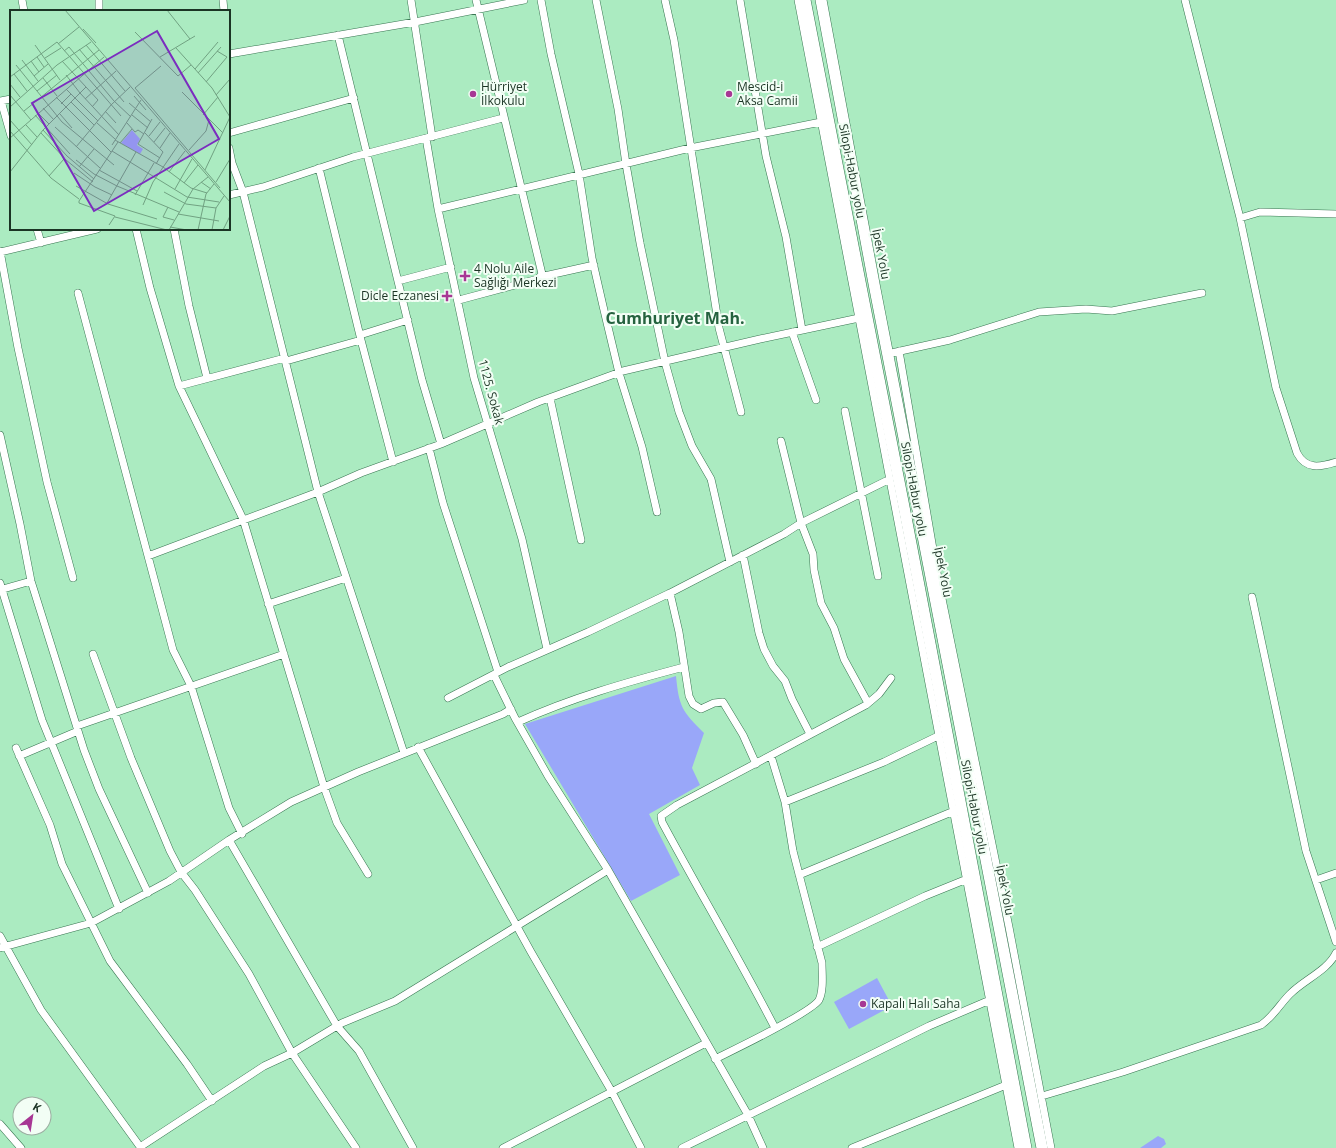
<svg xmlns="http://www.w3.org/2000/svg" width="1336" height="1148" font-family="'Open Sans',sans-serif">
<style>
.green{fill:#99a7f9}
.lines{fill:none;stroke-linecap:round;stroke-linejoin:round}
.minor-casing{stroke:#387551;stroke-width:8}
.highway-casing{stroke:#387551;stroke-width:12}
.minor{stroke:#fff;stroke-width:7}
.highway{stroke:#fff;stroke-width:11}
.poi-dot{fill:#a73794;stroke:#f2fef5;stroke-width:1.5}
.labels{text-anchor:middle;stroke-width:4;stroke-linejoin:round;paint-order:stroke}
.poi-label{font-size:12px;fill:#1b3424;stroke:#f2fef5;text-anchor:start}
.street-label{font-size:12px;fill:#1b3424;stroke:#f2fef5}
.district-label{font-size:16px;font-weight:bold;fill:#25623f;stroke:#f2fef5}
.inset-road{fill:none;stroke:#71a282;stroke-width:1}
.view{fill:#7b2cbf;fill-opacity:0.15;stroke:#7b2cbf;stroke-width:2}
.inset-edge{fill:none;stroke:#1b3424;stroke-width:2}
</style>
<rect width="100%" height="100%" fill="#abebc1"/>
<!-- green -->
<path class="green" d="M676 676C679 707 682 711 704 733L692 768 700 785 649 814 680 875 631 901 525 724Z
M877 978 892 1006 849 1029 834 1002Z
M1158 1136 1164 1139 1166 1144 1161 1148H1140Z"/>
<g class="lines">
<!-- minor casing -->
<g class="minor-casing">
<path id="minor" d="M22 0 24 11
M99 0V11
M223 0 224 11
M411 0 432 137
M541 0 551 54 579 174 592 258 603 306 619 373 642 447 657 512
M596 0 618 109 626 164 640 243 665 362 679 412 692 446 711 479 730 562
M665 0 674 40 719 328 741 412
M740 0 766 156 786 237 802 330
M798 0 1018 1148
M1185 0 1240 218 1276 388 1297 453C1306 470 1320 467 1336 462
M338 35 422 380 441 444
M229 54 415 22 524 0
M0 101 11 99
M1 101 11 136
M229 133 354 98
M426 138 438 209 474 378 522 539 547 649
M229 148 232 163 243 192 318 492 404 753
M319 168 361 340 393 462
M229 195 263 187 353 157 503 118
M438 209 690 148 821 122
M1240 218 1260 212 1336 214
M37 229 41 243
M136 229 150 288 179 386 243 519 324 787 337 823 368 874
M174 229 189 306 207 378
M0 251 18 348 47 482 73 578
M0 252 97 229
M540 277 594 265
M398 281 451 267
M78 293 173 650 191 686 229 808 242 834
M459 300 538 279 542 274 476 0
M792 332 816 400
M360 335 408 320
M899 351 939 584 1009 927 1051 1148
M887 354 950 340 1039 312 1086 309 1112 311 1202 293
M286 361 361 340
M179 386 285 358
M550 398 581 540
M845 411 878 576
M0 435 20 524 31 581 84 750 99 789 148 893
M781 441 801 523 813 554 814 570 821 603 834 628 844 659 868 703
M429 448 443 503 498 672
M743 555 759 633 764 649 773 666 785 681 792 699 810 734
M148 556 318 492 361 473 441 444 538 402 623 371 760 339 859 318
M0 583 42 720 119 909
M0 590 31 581
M670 593 679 632 689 696 693 704 701 709 714 703 723 702 743 735 756 764
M1252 597 1306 851 1336 942
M268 604 346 578
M93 654 131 758 170 851 181 872 195 890 249 974 292 1053 356 1148
M494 675 515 718 548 776 608 870 748 1115 763 1148
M448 698 508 667 588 632 670 593 784 534 801 523 890 479
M518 722C571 698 627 682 684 667
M77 726 284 654
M418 747 531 952 612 1092 641 1148
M16 748 50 825 62 864 110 961 187 1064 212 1101
M19 756 78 731
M785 802 884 762 938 736
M229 840 337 1026 359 1051 413 1148
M799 875 954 811
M1316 880 1336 873
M0 936 41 1010 141 1148
M817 947 925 896 967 879
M0 948 91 923 169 881 229 840 291 802 358 772 503 714 511 709
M775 1028C739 958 699 891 662 822L661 816 677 805 866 705 879 694 891 678
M715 1059C733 1050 811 1013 819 1000 824 990 822 974 822 963L793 851 785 802 771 756
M1042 1096 1123 1072 1261 1025C1273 1017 1280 1004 1290 994 1305 979 1327 971 1336 953
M0 1124 21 1148
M140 1147 264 1066 292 1053 342 1023 395 1001 608 870
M503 1148 706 1043
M682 1148 929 1026 990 1000
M852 1148 1006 1085"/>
</g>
<!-- highway casing -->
<g class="highway-casing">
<path id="highway" d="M805 0 905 512 1026 1148
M821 0 875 289 1042 1148"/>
</g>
<!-- minor -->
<use href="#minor" class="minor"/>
<!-- highway -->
<use href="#highway" class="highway"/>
</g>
<!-- markers -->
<g class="poi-dot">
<circle cx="473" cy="94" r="4"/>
<circle cx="729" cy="94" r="4"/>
<path d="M463 270h4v4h4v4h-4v4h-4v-4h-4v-4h4z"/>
<path d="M445 290h4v4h4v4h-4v4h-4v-4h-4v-4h4z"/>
<circle cx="863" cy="1004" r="4"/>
</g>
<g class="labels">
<!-- poi labels -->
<g class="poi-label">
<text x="481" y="91">Hürriyet<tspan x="481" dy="14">İlkokulu</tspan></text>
<text x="737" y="91">Mescid-i<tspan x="737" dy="14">Aksa Camii</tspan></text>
<text x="474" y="273">4 Nolu Aile<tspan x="474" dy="14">Sağlığı Merkezi</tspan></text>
<text x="439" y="300" text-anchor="end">Dicle Eczanesi</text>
<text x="871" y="1008">Kapalı Halı Saha</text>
</g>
<!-- street labels -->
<g class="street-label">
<text transform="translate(852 171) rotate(79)" y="4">Silopi-Habur yolu</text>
<text transform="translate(881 254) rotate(79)" y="4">İpek Yolu</text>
<text transform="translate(491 392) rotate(75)" y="4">1125. Sokak</text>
<text transform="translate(914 489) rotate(79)" y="4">Silopi-Habur yolu</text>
<text transform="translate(943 572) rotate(79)" y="4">İpek Yolu</text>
<text transform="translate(974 807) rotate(79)" y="4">Silopi-Habur yolu</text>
<text transform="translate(1005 890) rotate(79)" y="4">İpek Yolu</text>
</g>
<!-- district labels -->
<g class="district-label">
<text x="675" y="324">Cumhuriyet Mah.</text>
</g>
</g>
<!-- overview -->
<g transform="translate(10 10)">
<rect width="220" height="220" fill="#abebc1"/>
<path d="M122 120 130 129 127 135 133 139 130 144 111 133Z" fill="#99a7f9"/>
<path class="inset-road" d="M55 0 220 192M157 0 180 29M73 19 86 33M125 22 168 66 181 55M48 34 69 17M25 35 50 70M76 35 115 81M166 38 202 78 220 107 195 160M69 39 114 92M54 41 59 37 104 91 121 107M27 47 34 57M150 47 185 26M35 48 51 38M12 50 28 71M21 51 29 62M52 51 88 90 82 97M6 55 52 112 104 155M185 59 208 32M188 63 211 37M4 64 17 81M56 65 70 83M24 66 38 54M0 67 47 32 111 106M33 68 47 86M196 72 217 47 207 41M0 74 10 87M125 78 210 178M125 78 151 56M56 79 88 111M27 81 47 65M172 82 213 123M70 83 109 125M0 85 21 110M206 85 220 69M124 86 136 100M46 87 101 142M75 89 106 61M61 92 84 115M119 93 141 112M51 94 61 84M0 97 47 55 81 32M33 98 44 110M14 101 89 40M95 101 106 113M28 103 39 114M50 104 62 118M25 105 60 144M122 105 138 118M193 105 208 87M142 109 128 134 150 148M0 110 22 135M87 113 105 129M117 113 125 122 128 120 134 124M16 115 27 127M45 117 90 158M33 120 57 146 84 169M0 121 41 168 69 189M31 123 56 150 83 172M135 123 153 142 146 154M139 126 150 112M0 128 94 47M105 130 153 157 181 178 197 183M144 132 155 118M110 133 122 119M102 135 131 90M66 137 101 95 120 77M150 138 160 123M179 140 196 121 199 110M102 141 177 187 209 192M66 150 84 164 107 176 169 202M69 157 84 139M89 160 127 181M0 162 33 120 76 77M159 162 175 141M64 163 85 177 102 185M39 166 54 149M191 172 201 179M206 172 220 149M174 173 188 155M66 176 98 194 147 209M165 179 182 149M154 182 176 194 206 198M125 185 144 153M97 193 126 142M133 195 143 172 169 134M158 197 153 207 164 210M168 204 209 211M105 207 157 220M99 215 105 206 69 193V191L108 132M160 217 177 220M159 220 183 179 198 167M188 220 196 184 204 174M202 220 206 198 214 186M213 220 220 206"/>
<path class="view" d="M147 21 209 129 84 201 22 93Z"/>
<rect width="220" height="220" class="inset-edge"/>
</g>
<!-- north arrow -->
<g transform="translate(32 1116) rotate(30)"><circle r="19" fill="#f2fef5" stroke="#9cada1"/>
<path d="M0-3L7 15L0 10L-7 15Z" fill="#a73794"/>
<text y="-6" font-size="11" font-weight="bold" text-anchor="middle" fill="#1b3424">K</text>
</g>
</svg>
